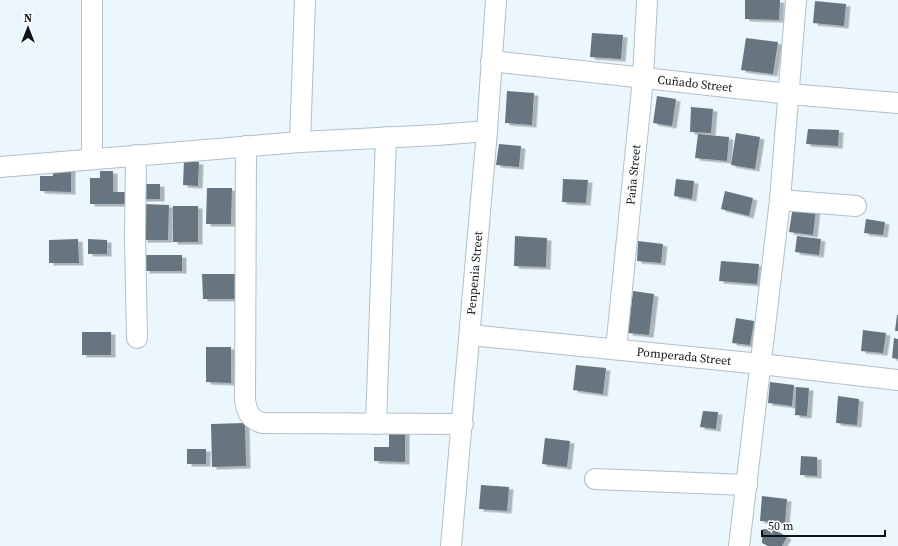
<svg xmlns="http://www.w3.org/2000/svg" width="898" height="546" font-family="'Source Serif 4',serif">
<style>
.building{fill:#667580;filter:url(#shadow)}
.lines{fill:none;stroke-linecap:round;stroke-linejoin:round}
.minor-casing{stroke:#b0c0cc;stroke-width:22}
.minor{stroke:#fff;stroke-width:20}
.labels{text-anchor:middle;stroke-width:3;stroke-linejoin:round;paint-order:stroke}
.street-label{font-size:12px;fill:#0d1317;stroke:#fff}
</style>
<defs>
<filter id="shadow"><feDropShadow dx="4.5" dy="2.5" stdDeviation="0" flood-color="#0004"/></filter>
</defs>
<rect width="100%" height="100%" fill="#ebf6fd"/>
<!-- building -->
<path class="building" d="M745 0H780L779 20 745 19Z
M815 1 846 4 844 26 813 23Z
M592 33 623 35 621 59 590 57Z
M746 38 778 42 773 74 741 70Z
M507 91 534 93 532 125 505 123Z
M657 96 676 99 672 126 653 123Z
M691 107 713 109 711 133 690 132Z
M808 129 839 130 838 146 806 144Z
M736 133 760 137 755 169 731 165Z
M698 134 729 137 727 161 695 158Z
M499 144 521 146 519 167 496 165Z
M184 161 199 162 198 186 183 185Z
M53 167 71 168V192L40 191V176H53Z
M100 171H113V192H127V204H90V178H100Z
M563 179 588 180 586 203 562 202Z
M676 179 694 181 692 199 674 196Z
M141 184H160V199H141Z
M207 188H232L231 224H206Z
M725 191 753 198 749 216 721 209Z
M144 204 169 205 168 240H143Z
M173 206H198V242H173Z
M793 206 816 209 813 235 789 232Z
M866 219 885 222 883 235 864 233Z
M515 236 547 238 546 267 514 266Z
M797 236 821 239 819 255 795 252Z
M78 239 79 263H49V240Z
M88 239 107 240V254H88Z
M638 241 663 244 661 263 637 261Z
M145 255H182V271H145Z
M721 261 759 264 757 284 719 281Z
M202 274H238L239 299H203Z
M633 291 654 294 649 335 628 333Z
M897 315H898V331H895Z
M736 318 754 321 750 345 732 343Z
M863 330 886 333 883 353 861 351Z
M82 332H111V355H82Z
M894 338 898 339V359L892 358Z
M206 347H231V383L206 382Z
M576 365 606 368 603 394 573 390Z
M770 382 794 385 792 406 768 403Z
M796 387 809 388 807 416 795 415Z
M838 396 859 399 857 425 836 423Z
M703 411 718 412 716 429 700 427Z
M245 423 246 466 212 467 211 424Z
M389 424H405V462L374 461V447H389Z
M545 438 570 441 567 467 542 464Z
M187 449H206V464H187Z
M801 456 817 457V476L800 475Z
M481 485 509 487 507 511 479 509Z
M762 496 787 499 785 523 760 521Z
M763 529 775 530 787 537 782 546H768L762 543Z"/>
<g class="lines">
<!-- minor casing -->
<g class="minor-casing">
<g id="minor">
<path d="M92 0V159"/>
<path id="s1" d="M491 61 789 94 898 103"/>
<path d="M300 142 305 0"/>
<path d="M246 146 245 400C247 412 250 420 263 423L463 424"/>
<path d="M136 155 135 237 137 338"/>
<path d="M0 167 300 142 437 135 487 131"/>
<path d="M780 200 856 206"/>
<path id="s2" d="M470 335 761 364 898 380"/>
<path id="s3" d="M616 349 643 78 647 0"/>
<path d="M376 424 386 137"/>
<path d="M595 479 747 485"/>
<path id="s4" d="M451 546 487 131 496 0"/>
<path d="M739 546 780 200 796 0"/>
</g>
</g>
<!-- minor -->
<use href="#minor" class="minor"/>
</g>
<g class="labels">
<!-- street labels -->
<g class="street-label">
<text dy="4" stroke="none"><textPath href="#s1" startOffset="205">Cuñado Street</textPath></text>
<text dy="4" stroke="none"><textPath href="#s3" startOffset="175">Paña Street</textPath></text>
<text dy="4" stroke="none"><textPath href="#s4" startOffset="274">Penpenia Street</textPath></text>
<text dy="4" stroke="none"><textPath href="#s2" startOffset="215">Pomperada Street</textPath></text>
</g>
</g>
<!-- north arrow -->
<g transform="translate(28 28)" stroke="#ffffff" stroke-width="3" paint-order="stroke">
<path d="M0-3L7 15L0 10L-7 15Z" fill="#0d1317"/>
<text y="-6" font-size="11" font-weight="bold" text-anchor="middle" fill="#0d1317">N</text>
</g>
<!-- scale -->
<path d="M762 530v6h123v-6" fill="none" stroke="#0d1317" stroke-width="2"/>
<text x="768" y="530" font-size="12" fill="#0d1317" stroke="#ffffff" stroke-width="3" paint-order="stroke">50 m</text>
</svg>
